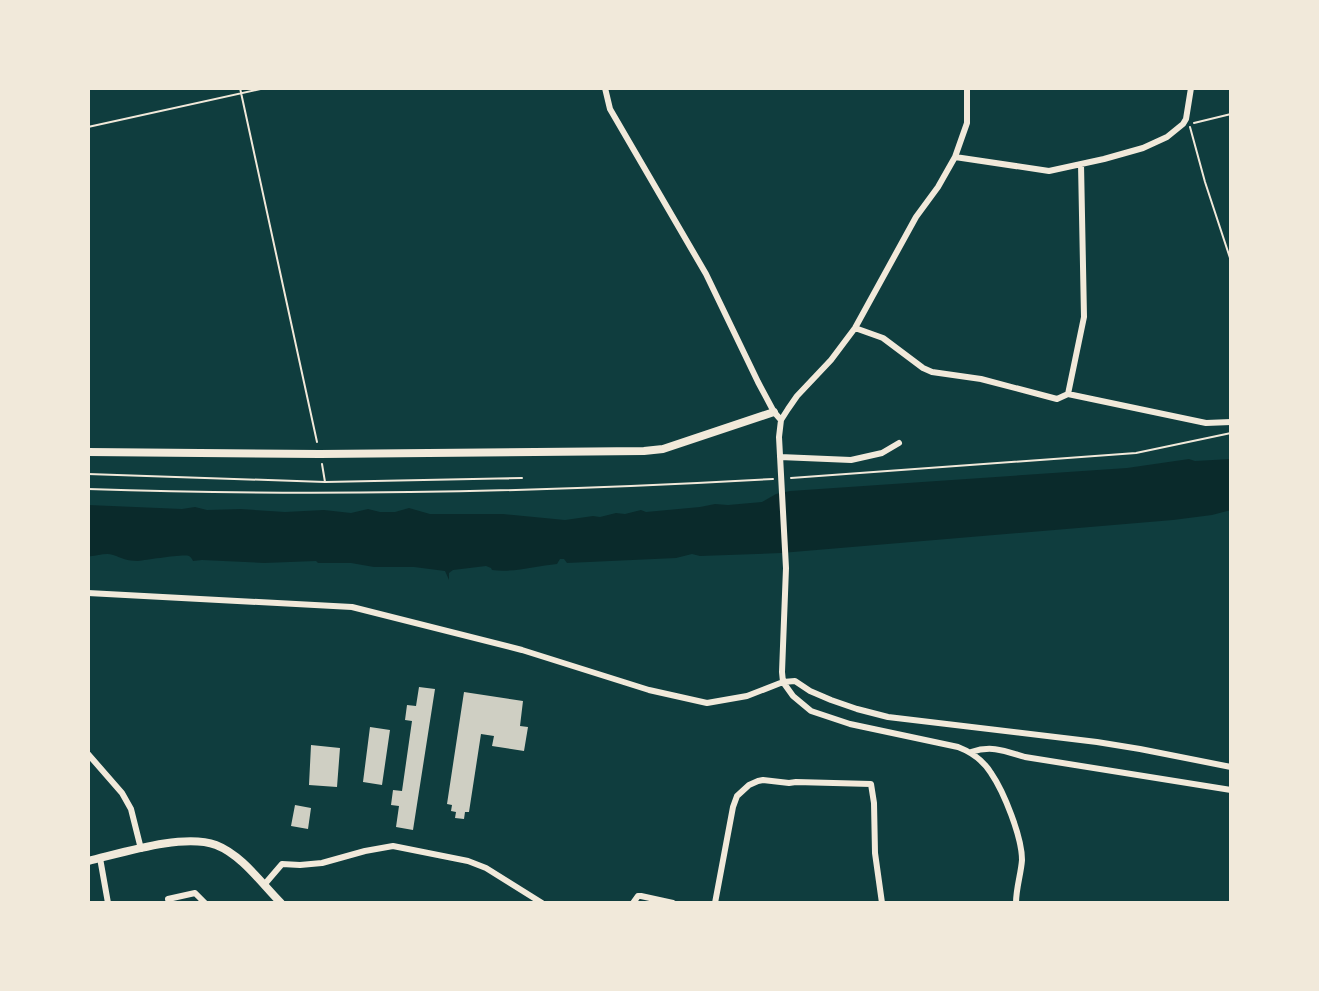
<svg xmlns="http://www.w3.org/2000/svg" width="1319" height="991" font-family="'Open Sans',sans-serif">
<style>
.water{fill:#0a2a2b}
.building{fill:#cfcfc3}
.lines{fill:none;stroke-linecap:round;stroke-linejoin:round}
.path{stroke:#f1e9da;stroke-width:2}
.minor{stroke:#f1e9da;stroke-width:6}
.tertiary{stroke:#f1e9da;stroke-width:8}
</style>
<rect width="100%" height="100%" fill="#0f3d3e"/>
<!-- water -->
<path class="water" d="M1189 459 1195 461 1231 459V510L1212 515 1173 520 781 553 700 556 692 554 676 558 567 563 564 559H560L557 564C536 566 513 573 492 570L491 568 486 566 453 570 449 573V580L445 571 414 567H374L351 563H318L316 561 264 563 202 560 193 561C192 559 191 557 189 556 182 554 148 560 138 561 127 561 122 558 113 555 105 552 96 557 88 556V505L182 509 195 507 207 510 241 509 285 512 324 510 351 513 368 509 380 512H395L409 508 430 514H503L565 520 593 516 600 517 616 513 625 514 641 510 646 512 700 507 715 504 728 505 762 502 776 494 790 491 1127 468Z"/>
<!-- building -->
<path class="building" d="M419 687 435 689 413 830 396 827 399 806 391 805 393 790 402 791 412 721 405 720 407 705 416 706Z
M464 692 523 701 520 726 528 727 524 751 492 746 494 736 481 734 469 812H465L464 819 455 818 456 812 451 811 452 805 447 804Z
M370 727 390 730 382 785 363 782Z
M311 745 340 748 337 787 309 785Z
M295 805 311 808 308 829 291 826Z"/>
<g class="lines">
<!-- path -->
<path class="path" d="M240 88 317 442
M1194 123 1231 114
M88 127 265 88
M1190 127 1205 182 1231 261
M322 464 325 482
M88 474 325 482 522 478
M791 478 1136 453 1231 433
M88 489C316 497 545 492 773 479"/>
<!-- minor -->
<path class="minor" d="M605 88 610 109 706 274 758 382 774 412 781 420
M967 88V123L955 157 938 187 916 217 855 328 831 360 797 396 788 409 781 420 779 437 786 568 782 672 783 682 793 696 811 711 850 724 958 747C971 752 983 760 991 773 1004 792 1022 837 1022 860 1021 874 1016 888 1016 903
M955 157 1049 171 1104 159 1143 148 1167 137 1183 124 1186 119 1191 88
M855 328 883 338 923 368 932 372 981 379 1057 399 1068 394 1206 423 1231 422
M1068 394 1084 317 1081 164
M780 457 851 460 882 453 899 443
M88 593 352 607 522 650 649 690 707 703 747 696 783 682 795 681 810 691 831 700 857 709 888 717 1097 742 1140 749 1231 767
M971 752C992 745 1005 751 1025 757L1231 790
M88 754 122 793 131 809 141 849
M100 858 108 903
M264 885 282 864 300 865 322 863 365 851 393 846 468 861 486 868 542 903
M169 903 168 899 195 893 205 903
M633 903 638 896H641L673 903
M715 903 733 807 737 796 749 785 758 781 763 780 789 783 796 782 871 784 874 803 875 853 882 903"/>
<!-- tertiary -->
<path class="tertiary" d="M88 452 320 454 644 451 663 449 774 412
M88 861C122 853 183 833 216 845 242 855 262 884 281 903"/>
</g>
<!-- border -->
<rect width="1319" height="991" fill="none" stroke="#f1e9da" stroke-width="180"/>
</svg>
